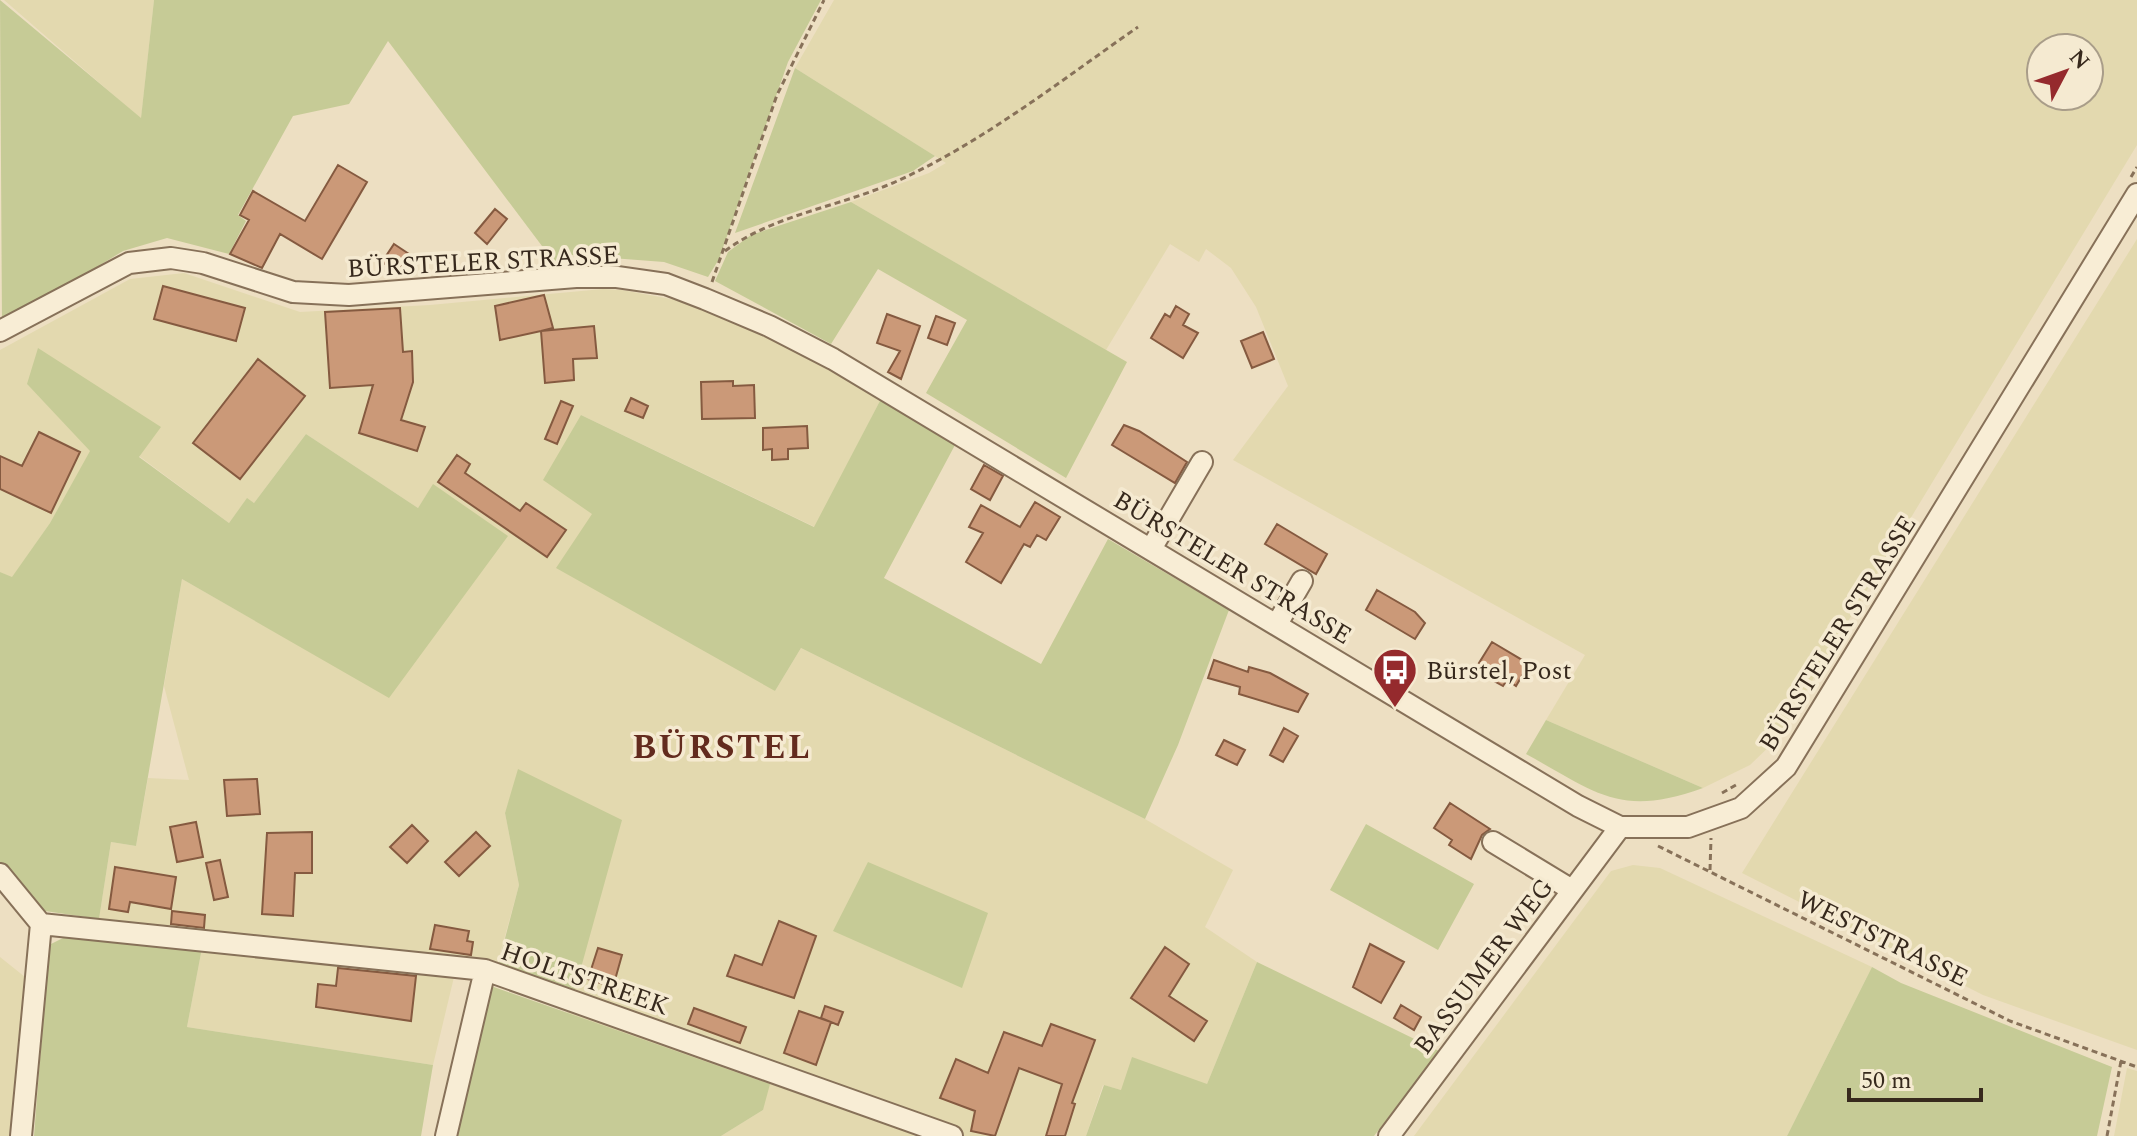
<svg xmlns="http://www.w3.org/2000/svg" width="2137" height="1136" font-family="Spectral,serif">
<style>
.farmland{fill:#e3d9af;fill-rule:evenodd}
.green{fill:#c6cb96}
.building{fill:#cb9978;stroke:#855a40;stroke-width:2}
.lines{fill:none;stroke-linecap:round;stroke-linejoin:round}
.minor-casing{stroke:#877159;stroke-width:24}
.path{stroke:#877159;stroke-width:3;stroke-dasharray:6 4;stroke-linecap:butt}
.minor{stroke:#f8edd5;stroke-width:20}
.labels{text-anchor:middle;stroke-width:7;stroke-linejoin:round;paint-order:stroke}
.street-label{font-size:26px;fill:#37291d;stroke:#f5ead1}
.poi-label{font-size:26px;fill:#37291d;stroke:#f5ead1;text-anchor:start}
.district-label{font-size:34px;font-weight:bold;letter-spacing:2px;fill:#632b1e;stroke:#f5ead1}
</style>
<rect width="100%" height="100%" fill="#eddfc2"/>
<!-- farmland -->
<path class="farmland" d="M4 0H154L141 119Z
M834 0H2137V145L1776 740 1750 765 1703 788 1546 720 1585 655 1233 460 1288 386 1256 307 1231 268 1206 249 1199 262 1170 244 1106 350 851 202 929 173 946 163 795 68ZM2041 48H2089V96H2041Z
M2137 239V1050L1983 995 1742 873Z
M184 273 300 312 430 305 603 289 622 290 693 303 763 332 882 397 815 527 581 415 592 514 775 691 801 648 1145 819 1233 870 1205 927 1257 962 1207 1084 1121 1090 1103 1085 1086 1136H721L763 1110 660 1047 567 1013 574 993 519 770 505 813 519 885 497 965 365 946 99 919 111 842 136 846 148 778 189 780 164 686 182 579 389 697 433 485 418 508 306 434 254 503 247 499 229 523 139 456 160 427 27 384 91 451 50 523 12 578 0 572V350L130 279Z
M1633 865 1660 868 1872 967 1787 1136H1414L1611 871Z
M202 948 454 977 433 1065 187 1027Z
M0 957 30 981 15 1136H0Z
M2127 1068 2137 1071V1136H2114Z"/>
<!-- green -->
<path class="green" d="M0 0 141 118 154 0H821L788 62 719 259 708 277 664 262 572 255 554 262 388 41 349 104 293 116 238 215 246 221 229 254 167 238 123 251 2 325Z
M795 68 935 156 913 171 735 233Z
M851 202 1127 362 1066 478 926 393 967 320 878 269 831 344 715 281 728 252 751 235Z
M38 348 161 427 139 457 229 523 247 498 254 503 306 434 418 508 433 484 508 536 389 698 182 579 136 846 111 842 99 919 45 911 0 863V572L12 577 50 523 90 451 27 384Z
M882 397 955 445 884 578 1041 664 1108 539 1229 610 1178 745 1145 819 801 648 775 691 556 568 592 514 543 480 581 415 814 527Z
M1546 720 1703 788C1620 818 1597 793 1526 754Z
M518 769 622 820 574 993 498 965 519 885 505 813Z
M1366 824 1474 884 1438 950 1330 890Z
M868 862 988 913 962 988 833 931Z
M65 937 202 948 187 1027 433 1065 421 1136H34L49 945Z
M1257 962 1439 1051 1374 1136H1086L1104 1085 1121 1090 1132 1057 1207 1084Z
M1872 967 1901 983 2112 1067 2097 1136H1787Z
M491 986 770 1084 763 1110 721 1136H455Z"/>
<!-- building -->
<path class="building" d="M338 165 367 182 322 259 280 234 262 268 230 254 249 220 240 215 253 191 305 221Z
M495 209 507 219 487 244 475 233Z
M394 244 409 254 397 272 382 262Z
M163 286 245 308 236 341 154 319Z
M544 295 553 328 541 331 594 326 597 358 573 359 574 380 545 383 541 331 500 340 495 306Z
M1176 306 1189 314 1183 325 1198 333 1183 358 1151 338 1165 314 1170 317Z
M400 308 403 352 412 351 413 382 401 420 425 427 417 451 359 433 373 385 330 388 325 312Z
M887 314 920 326 901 379 888 372 900 351 877 343Z
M936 316 955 323 947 345 928 338Z
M1263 332 1274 359 1252 368 1241 341Z
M258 359 305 396 240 479 193 443Z
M733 381V386L754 385 755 418 702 419 701 382Z
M631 398 648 406 643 418 625 411Z
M561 401 573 406 557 444 545 439Z
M1124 425 1139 431 1187 462 1175 483 1112 445Z
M807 426 808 448 788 449V459L772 460V449L763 450V428Z
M39 432 80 452 51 513 0 489V456L22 466Z
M457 455 470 464 465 473 520 511 526 503 566 530 547 557 438 482Z
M984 465 1003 476 990 500 971 489Z
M1035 502 1060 517 1046 540 1037 535 1030 547 1024 544 1001 583 966 562 983 533 969 527 981 505 1020 527Z
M1277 524 1327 554 1316 574 1265 544Z
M1377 590 1415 612 1425 623 1415 639 1366 610Z
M1492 642 1529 664 1516 686 1507 680 1503 686 1485 676 1489 669 1479 663Z
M1214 660 1248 672 1249 667 1270 673 1308 694 1298 712 1239 694 1240 687 1208 678Z
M1284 728 1298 736 1283 762 1270 755Z
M1224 740 1245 750 1237 765 1216 755Z
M257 779 260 814 227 816 224 780Z
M1450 803 1490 829 1482 835 1471 859 1449 845 1452 840 1434 828Z
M196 822 203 857 177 862 170 827Z
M412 825 428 841 407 863 390 847Z
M312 832V873H295L293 916 262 914 267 833Z
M476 832 490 846 459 876 445 862Z
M220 860 228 897 214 900 206 863Z
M115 867 176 877 171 909 130 902 128 912 109 909Z
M172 911 205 915 204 928 171 924Z
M779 921 816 936 794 998 727 976 735 955 762 965Z
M435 925 469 931 467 941 473 942 471 955 430 949Z
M1370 944 1404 962 1381 1003 1353 987Z
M1165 947 1189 964 1169 996 1207 1021 1194 1041 1131 998Z
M598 948 622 955 613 987 588 979Z
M338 968 416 976 411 1021 316 1007 318 984 336 986Z
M1401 1005 1421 1017 1414 1030 1394 1018Z
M825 1006 843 1012 838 1025 821 1018Z
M694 1008 746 1027 740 1043 688 1024Z
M799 1011 831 1022 816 1065 784 1053Z
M1051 1024 1095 1040 1072 1103 1075 1104 1065 1136H1046L1062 1084 1019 1068 995 1136 971 1131 975 1111 940 1098 956 1059 988 1073 1004 1032 1042 1046Z"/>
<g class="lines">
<!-- minor casing -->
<g class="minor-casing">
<path id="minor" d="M0 331 129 263 171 258 203 263 293 292 349 295 576 277H617L666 284 705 299 769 326 833 359 1578 806 1620 827H1688L1741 808 1786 767 2137 194
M1151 549 1202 462
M1277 624 1302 581
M1493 842 1572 890
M0 874 41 924 21 1136
M41 924 485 970 952 1136
M446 1136 485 970
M1389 1136 1620 827"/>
</g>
<!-- path -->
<path class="path" d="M2131 177 2137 167
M725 251C775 214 839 207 895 182 982 143 1060 81 1138 27
M712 282 777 95 824 0
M1722 793 1736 785
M1658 846 2010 1021 2137 1067
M1710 870 1711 838
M2107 1136 2121 1061"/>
<!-- minor -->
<use href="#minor" class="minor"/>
</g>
<!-- icons -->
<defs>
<g id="bus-pin" transform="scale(2.3)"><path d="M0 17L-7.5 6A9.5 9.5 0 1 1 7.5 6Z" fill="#952a2d" stroke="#f5ead1"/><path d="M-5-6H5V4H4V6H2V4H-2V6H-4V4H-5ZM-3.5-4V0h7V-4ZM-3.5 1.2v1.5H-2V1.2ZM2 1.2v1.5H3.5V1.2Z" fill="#fff"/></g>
</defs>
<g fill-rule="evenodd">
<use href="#bus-pin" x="1395" y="670"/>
</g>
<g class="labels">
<!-- street labels -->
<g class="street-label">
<text transform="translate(483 261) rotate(-3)" y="9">BÜRSTELER STRASSE</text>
<text transform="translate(1233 567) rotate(31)" y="9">BÜRSTELER STRASSE</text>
<text transform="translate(1837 633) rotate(-58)" y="9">BÜRSTELER STRASSE</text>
<text transform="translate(1883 938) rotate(26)" y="9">WESTSTRASSE</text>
<text transform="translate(1483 966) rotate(-53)" y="9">BASSUMER WEG</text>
<text transform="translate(585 978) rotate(19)" y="9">HOLTSTREEK</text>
</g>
<!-- poi labels -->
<g class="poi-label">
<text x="1426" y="679">Bürstel, Post</text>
</g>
<!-- district labels -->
<g class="district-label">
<text x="722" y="758">BÜRSTEL</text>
</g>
</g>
<!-- north arrow -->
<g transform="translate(2065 72) rotate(49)"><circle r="38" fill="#f5ead1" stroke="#a99d89" stroke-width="2"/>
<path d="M0-6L14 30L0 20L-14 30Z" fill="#952a2d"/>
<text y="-12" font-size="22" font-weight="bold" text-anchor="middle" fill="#37291d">N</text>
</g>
<!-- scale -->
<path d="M1849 1088v12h132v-12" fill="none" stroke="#37291d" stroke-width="4"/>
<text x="1861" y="1088" font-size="24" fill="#37291d" stroke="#f5ead1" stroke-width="6" paint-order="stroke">50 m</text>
</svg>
